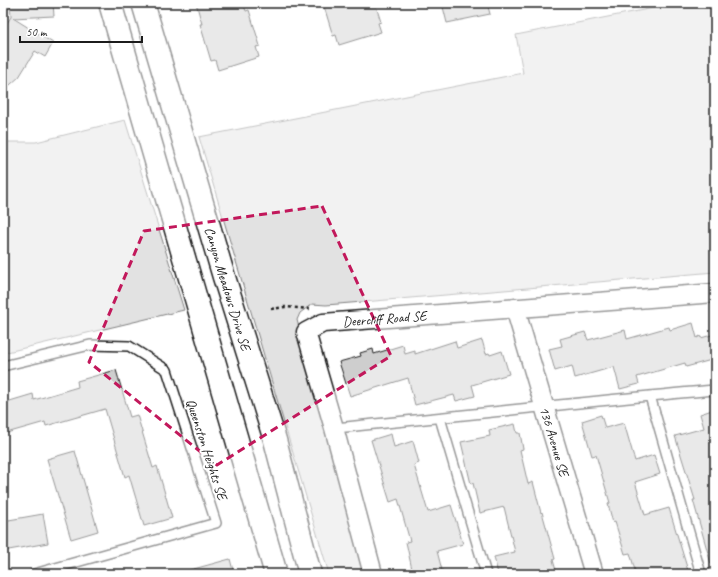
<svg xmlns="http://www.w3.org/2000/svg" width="718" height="577" font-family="Caveat,sans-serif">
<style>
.green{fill:#e2e2e2;stroke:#7f7f7f}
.building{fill:#cecece;stroke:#1c1c1c}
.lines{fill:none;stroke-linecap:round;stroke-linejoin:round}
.service-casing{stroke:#1c1c1c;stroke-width:12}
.minor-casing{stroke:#1c1c1c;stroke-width:21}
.tertiary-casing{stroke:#1c1c1c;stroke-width:25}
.path{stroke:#1c1c1c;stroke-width:2.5;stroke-dasharray:3 3;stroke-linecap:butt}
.service{stroke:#fff;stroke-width:9}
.minor{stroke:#fff;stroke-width:18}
.tertiary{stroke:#fff;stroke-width:22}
.marked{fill:none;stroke:#c2185b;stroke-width:3;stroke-dasharray:8 5;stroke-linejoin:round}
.labels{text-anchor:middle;stroke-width:4;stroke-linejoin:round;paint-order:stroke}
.street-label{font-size:14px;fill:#1c1c1c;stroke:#fff}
</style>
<rect width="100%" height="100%" fill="#fff"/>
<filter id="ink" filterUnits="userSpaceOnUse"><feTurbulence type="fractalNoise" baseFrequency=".025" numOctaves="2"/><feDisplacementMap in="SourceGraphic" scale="8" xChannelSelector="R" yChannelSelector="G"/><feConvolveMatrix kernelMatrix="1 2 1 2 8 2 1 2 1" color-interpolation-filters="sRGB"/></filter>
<g filter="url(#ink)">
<!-- green -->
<path class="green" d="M679 3H715V272L387 300 326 305 312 304 300 313 297 320 364 574H329L199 137 523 73 516 35Z
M125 120 184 310 3 353V142H36Z"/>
<!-- building -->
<path class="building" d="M10 3H53L54 16 13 18 53 43 45 57 35 51 19 77 3 91V29L11 17Z
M196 3H243L246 11 249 10 260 46 256 47 259 57 218 70 215 60 211 61 200 24H202Z
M323 3H375L381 22 378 23 381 32 339 45 336 35 333 36Z
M442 3H487L490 14 447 23Z
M693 323 697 338 700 336 701 338 715 334V359L686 367 685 363 637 377 639 384 620 389 614 367 575 378 572 366 555 371 549 349 562 346 560 339 585 332 588 340 625 330 627 339 669 327 670 330Z
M482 340 486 354 489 353 490 355 502 351 509 374 472 385 475 396 456 401 454 395 415 405 408 378 350 396 339 362 361 356 360 353 373 349 374 354 403 345 405 354 415 351V354L455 341 457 348Z
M116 370 130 417 137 415 153 468 157 466 172 518 144 526 129 475 125 477 105 409 46 426 45 422 3 434V403L33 394 34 400 78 387 77 381Z
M715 409V563L711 564 693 500H695L675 436 704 428 700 414Z
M601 415 605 428 624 423 635 461 654 455 660 474 635 482 645 515 669 508 689 574H668L667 571 654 574H636L630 553 625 554 615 522 613 523 608 504 610 503 596 455 592 456 582 421Z
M515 424 517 433H520L523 449 520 450 528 484 533 482 541 513 542 512 555 559 553 560 557 574H498L494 557 515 552 504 507 480 513 473 483 471 484 461 442 490 436 489 430Z
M391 434 394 447 413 441 419 463 414 465 428 512 451 505 463 544 437 551 443 574H413L406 542 410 541 398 499 390 502 371 440Z
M75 451 98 531 71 539 47 459Z
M43 514 48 543 3 551V521Z
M230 559 234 574H191L190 570Z"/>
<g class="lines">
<!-- service casing -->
<g class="service-casing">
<path id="service" d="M3 366 90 345 129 346 167 370 216 523 34 574
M650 396 701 574
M440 418 486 574
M334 428C461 416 588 401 715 390"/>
</g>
<!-- minor casing -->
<g class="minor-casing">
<g id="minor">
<path id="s1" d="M515 308 594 574"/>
<path id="s2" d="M373 574 334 428 306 332 323 323 715 293"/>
</g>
</g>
<!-- tertiary casing -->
<g class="tertiary-casing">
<g id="tertiary">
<path d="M110 3 276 574"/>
<path id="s3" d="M143 3 224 277 275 440 310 574"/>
</g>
</g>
<!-- path -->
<path class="path" d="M271 309 285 307 310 309"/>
<!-- service -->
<use href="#service" class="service"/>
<!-- minor -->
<use href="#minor" class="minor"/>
<!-- tertiary -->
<use href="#tertiary" class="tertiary"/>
</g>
</g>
<!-- marked area -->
<path d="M0 0H718V577H0ZM322 206 391 356 217 465 89 362 144 231Z" fill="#fff" fill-opacity=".55" fill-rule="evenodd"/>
<path class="marked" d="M322 206 391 356 217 465 89 362 144 231Z"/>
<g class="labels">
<!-- street labels -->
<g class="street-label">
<text dy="5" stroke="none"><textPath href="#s3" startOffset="298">Canyon Meadows Drive SE</textPath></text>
<text dy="5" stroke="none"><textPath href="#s2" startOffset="332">Deercliff Road SE</textPath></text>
<text dy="5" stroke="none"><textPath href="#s1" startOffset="139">136 Avenue SE</textPath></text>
<text transform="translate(207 449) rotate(72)" y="5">Queenston Heights SE</text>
</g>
</g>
<!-- margin -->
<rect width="718" height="577" fill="none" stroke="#fff" stroke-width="16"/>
<rect x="8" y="8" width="702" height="561" fill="none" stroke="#1c1c1c" stroke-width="1.5" filter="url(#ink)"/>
<!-- scale -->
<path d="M20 36v6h122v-6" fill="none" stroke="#1c1c1c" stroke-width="2"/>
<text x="26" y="36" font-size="12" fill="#1c1c1c" stroke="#ffffff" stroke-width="3" paint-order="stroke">50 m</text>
</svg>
